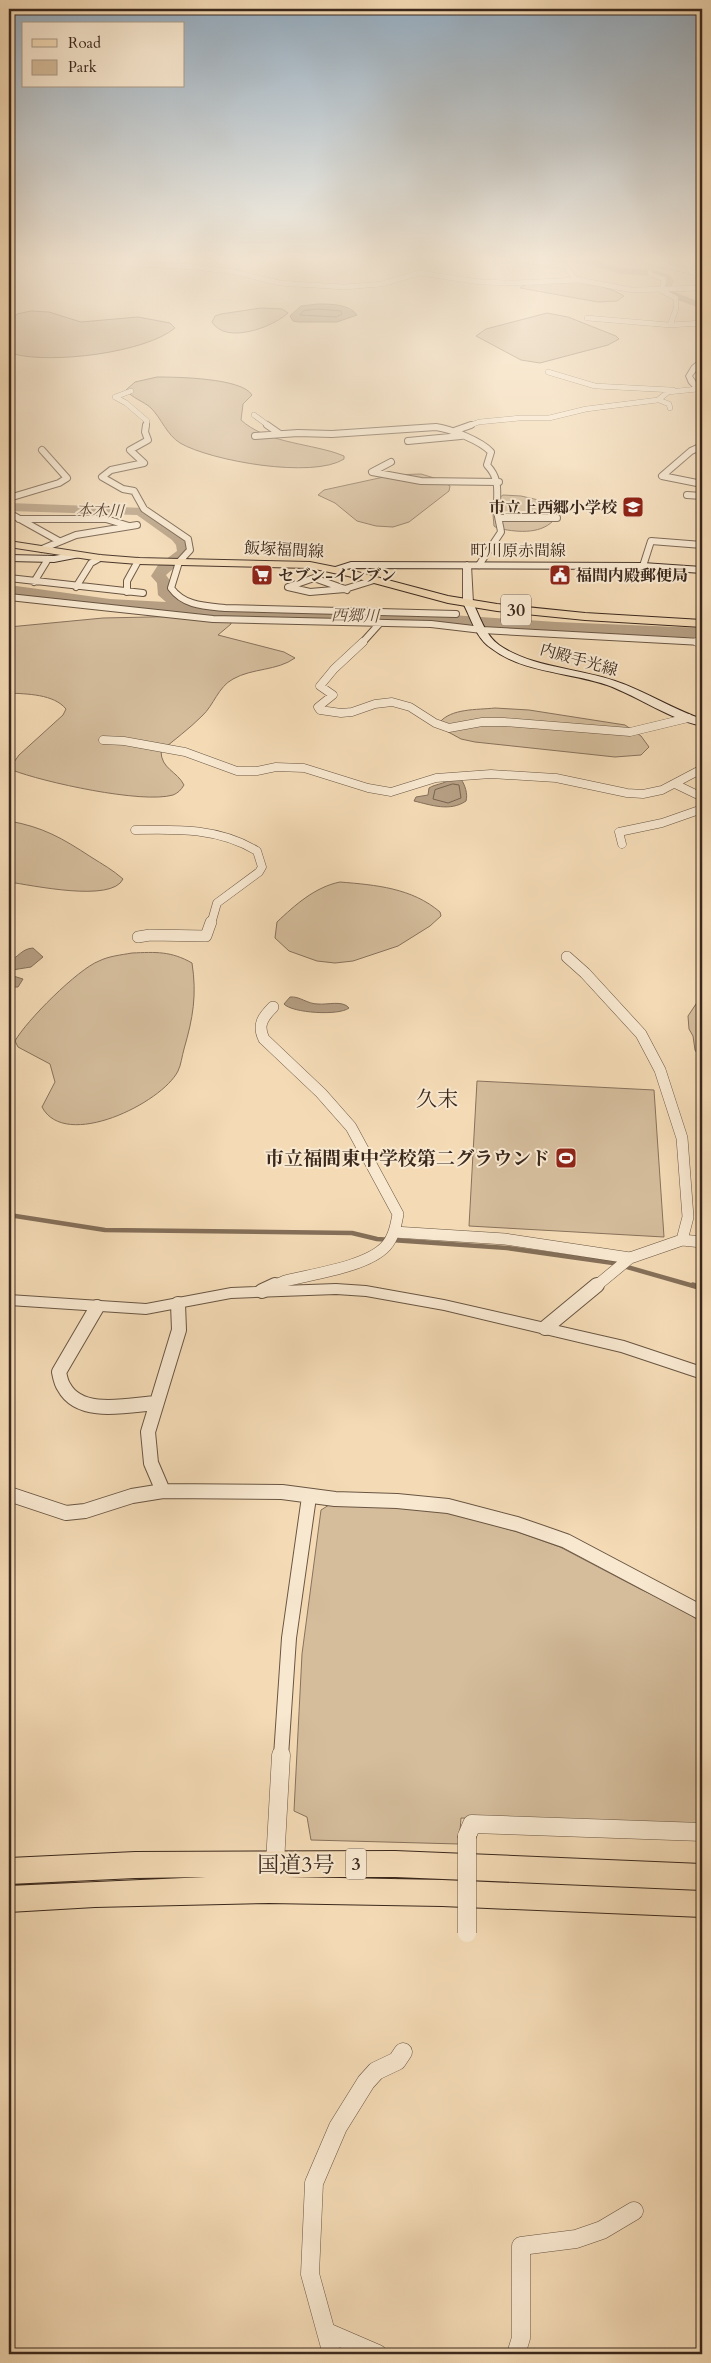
<svg xmlns="http://www.w3.org/2000/svg" width="711" height="2363" font-family="Cardo,'Noto Serif JP',serif">
<style>
.green{fill:#d5bd9c;stroke:#88725c}
.water{fill:#b59e82;stroke:#846f59}
.lines{fill:none;stroke-linecap:round;stroke-linejoin:round}
.shore{stroke:#78634f;stroke-width:1}
.stream-far1{stroke:#846f59;stroke-width:4.5}
.stream{stroke:#846f59;stroke-width:5.5}
.river{fill:#b59e82;fill-rule:evenodd}
.minor-far5-casing{stroke:#695542;stroke-width:5.5}
.minor-far4-casing{stroke:#695542;stroke-width:8}
.minor-far3-casing{stroke:#695542;stroke-width:9}
.minor-far2-casing{stroke:#695542;stroke-width:12}
.minor-far1-casing{stroke:#695542;stroke-width:16}
.minor-casing{stroke:#695542;stroke-width:19}
.tertiary-casing{stroke:#695542;stroke-width:2}
.secondary-casing{stroke:#3b281c;stroke-width:2}
.primary-casing{stroke:#3b281c;stroke-width:2}
.trunk-casing{stroke:#3b281c;stroke-width:2}
.minor-far5{stroke:#f8e8d0;stroke-width:5}
.minor-far4{stroke:#f8e8d0;stroke-width:6}
.minor-far3{stroke:#f8e8d0;stroke-width:8}
.minor-far2{stroke:#f8e8d0;stroke-width:11}
.minor-far1{stroke:#f8e8d0;stroke-width:14}
.minor{stroke:#f8e8d0;stroke-width:18}
.tertiary{fill:#f8e8d0;fill-rule:evenodd}
.secondary{fill:#f8e8d0;fill-rule:evenodd}
.primary{fill:#f4dbb6;fill-rule:evenodd}
.trunk{fill:#f4dbb6;fill-rule:evenodd}
.minor-bridge-casing{stroke:#695542;stroke-width:19;stroke-linecap:butt}
.minor-bridge{stroke:#f8e8d0;stroke-width:18}
.labels{text-anchor:middle;stroke-width:4;stroke-linejoin:round;paint-order:stroke}
.far-poi-label{font-size:16px;font-weight:bold;fill:#3b281c;stroke:#f8e8d0;text-anchor:start}
.far-water-label{font-size:16px;font-style:italic;fill:#604b3b;stroke:#f8e8d0}
.far-street-label{font-size:16px;fill:#3b281c;stroke:#f8e8d0}
.shield{fill:#f8e8d0;stroke:#746252;stroke-width:1}
.shield-label{font-size:18px;font-weight:bold;fill:#3b281c}
.poi-label{font-size:19px;font-weight:bold;fill:#3b281c;stroke:#f8e8d0;text-anchor:end}
.quarter-label{font-size:21px;fill:#3b281c;stroke:#f8e8d0}
.near-street-label{font-size:22px;fill:#3b281c;stroke:#f8e8d0}
</style>
<rect width="100%" height="100%" fill="#f4dbb6"/>
<filter id="stains"><feTurbulence type="fractalNoise" baseFrequency=".004" numOctaves="4"/><feColorMatrix values="0 0 0 0 .2 0 0 0 0 .09 0 0 0 0 .02 0 0 0 .5 -.17"/></filter>
<radialGradient id="worn" r=".72"><stop offset=".6" stop-color="#630" stop-opacity="0"/><stop offset="1" stop-color="#630" stop-opacity=".3"/></radialGradient>
<!-- green -->
<path class="green" d="M533 280C558 278 604 283 624 296L617 301 598 302 520 288Z
M261 308 282 309 288 313C273 327 226 345 212 322L215 316 221 314Z
M31 311 49 312 81 322 138 317 170 323 175 328C145 353 51 364 14 354 5 340 8 327 17 314Z
M547 313 568 317 616 336 619 339 608 345 540 363 521 360 476 336 486 329Z
M157 377C177 377 242 378 252 395L243 404 241 420C265 442 305 443 336 453L344 456V459C313 479 211 461 180 443 167 435 161 418 151 408 143 401 132 398 126 390L135 382Z
M421 474 441 480 450 486 449 491 409 522 393 527 376 526 357 521 335 503 318 495 324 490 393 475Z
M503 495 521 496 543 501 553 521C539 535 515 532 497 528L494 526 492 503Z
M196 616 231 621V624L218 635 284 652 295 658C277 671 252 668 233 679 218 687 214 705 202 716 189 729 174 740 161 751 161 769 177 771 184 785 181 790 178 793 173 795 142 804 43 782 12 770V765L19 755 63 715 66 709C54 694 27 694 9 693V627L103 618Z
M495 708 529 710 625 725 641 736 649 747 641 755 615 757 475 742 461 739 441 728 439 723C451 708 477 710 495 708Z
M9 821C43 827 62 838 91 857 102 864 113 870 123 879 112 903 31 885 9 882Z
M340 882C376 885 412 888 440 912L441 916 430 926 398 946 353 961 335 963 317 961 289 951 275 938 277 922C295 905 315 887 340 882Z
M132 953C156 952 171 951 192 963 197 995 193 1018 184 1049 182 1056 181 1065 178 1071 162 1103 65 1151 42 1107L55 1082 50 1064 18 1047 15 1041C26 1021 78 969 99 961 109 956 121 955 132 953Z
M702 995V1061L695 1050 693 1036 689 1029 688 1016Z
M477 1081 654 1090 664 1237 469 1226Z
M329 1505 401 1507 447 1512 518 1532 560 1547 640 1589 681 1608 702 1623V1827L461 1818 459 1844 311 1840 307 1817 294 1811 302 1654 321 1510Z"/>
<!-- water -->
<path class="water" d="M318 304C330 304 350 304 357 315L337 322H298L293 321 290 316 301 306Z
M450 779H461C465 785 468 794 466 801 450 812 431 805 414 801L416 797 428 795 429 788C435 784 445 784 450 779Z
M33 948 43 957 31 967 12 970 10 975 23 979 18 987H9V961C19 957 21 949 33 948Z
M290 997C300 996 307 1004 318 1004 327 1005 343 1000 349 1008 339 1016 292 1013 284 1004Z"/>
<g class="lines">
<!-- shore -->
<path class="shore" d="M318 309 341 311 342 314 336 317 300 315 303 311Z
M453 784 459 785 461 798 448 803 433 799 435 790Z"/>
<!-- stream-far1 -->
<path class="stream-far1" d="M9 1215 105 1230 352 1233 377 1239 507 1248 613 1263 697 1287"/>
<!-- stream -->
<path class="stream" d="M693 1285 702 1288"/>
<!-- river -->
<path class="river" d="M546 258 593 259 620 268 654 270 670 275 674 281 670 290 702 303V309L664 295 660 290 663 279 653 276 619 274 592 265 551 261Z
M9 503 145 508 182 534 190 544 191 552 189 555 166 575 171 582 173 593 188 604 215 609 378 610 556 622 702 628V638L556 632 378 620 215 619 183 613 110 609 9 595V585L110 599 166 602 158 595 157 583 151 576 158 565 177 551 176 545 172 540 137 515 9 511Z"/>
<!-- minor-far5 casing -->
<g class="minor-far5-casing">
<path id="minor-far5" d="M18 258 195 267 235 272 279 283 344 287 382 284 419 273 480 282 513 283 579 280 632 290 702 288
M504 258 565 266 575 279 579 280
M634 258 702 274
M650 272V274L664 279 662 291 676 298V309L670 325
M587 318 670 325 702 323
M548 372 595 386 673 390
M131 391 115 397 126 403 147 421 146 426
M659 400 669 404 670 408
M254 415 269 426
M468 426 479 422 520 418H549L586 409 658 400 668 392 698 389"/>
</g>
<!-- minor-far4 casing -->
<g class="minor-far4-casing">
<path id="minor-far4" d="M146 425 145 432 148 440 130 450 144 463 111 470 102 477 123 489 134 491 144 509 188 539 190 550 179 562 171 588C184 606 205 606 225 608L456 614
M267 425 280 434
M454 431 471 425
M255 436 298 433 332 434 436 427C451 429 481 441 491 452L487 465C500 479 497 490 497 507 497 516 500 524 501 532L479 565
M408 441 461 436
M702 446 691 451 662 476 702 484
M391 462 372 472 421 481 499 482
M687 495 702 496
M9 498 59 483 67 478 42 450
M9 513 59 541
M499 518H557
M19 519H106L129 526
M42 549 76 535 137 525
M643 566 651 541 702 545
M9 578 143 593
M314 578 345 589 310 592 288 587Z
M34 582 48 559
M76 587 91 563 100 558
M345 589 347 590
M345 589 374 580
M127 592V581L138 561
M9 597 213 619 431 624 482 630 702 642
M362 643 380 623"/>
</g>
<!-- minor-far3 casing -->
<g class="minor-far3-casing">
<path id="minor-far3" d="M363 642 334 669 320 686 333 695 318 707 320 710 341 713 352 712 375 704 392 702 410 707 435 723 449 728 482 722H504L630 732 688 718
M697 642H702
M103 740 124 741 185 752 237 771H257L276 767 304 768 368 788 391 792 436 778 491 774 556 778 627 793 643 794 662 790 700 770 702 766
M675 784 702 797
M135 830C178 829 219 828 257 851L262 867 259 872 217 903 211 924
M622 844 619 832 662 823 702 809"/>
</g>
<!-- minor-far2 casing -->
<g class="minor-far2-casing">
<path id="minor-far2" d="M138 937 150 935 206 936 211 922
M567 957 585 973 641 1034 660 1070 682 1138 688 1217 682 1240
M394 1232 505 1239 630 1258
M272 1287 285 1281C312 1274 367 1267 386 1246 394 1237 396 1225 398 1214L351 1127 321 1093 264 1039C257 1025 263 1017 273 1007
M595 1287 630 1258 682 1240 702 1242"/>
</g>
<!-- minor-far1 casing -->
<g class="minor-far1-casing">
<path id="minor-far1" d="M262 1291 275 1285
M97 1307 59 1372C60 1377 61 1383 64 1387 80 1417 129 1405 156 1403
M545 1328 597 1285
M163 1491 151 1463 148 1432 179 1330 178 1304
M9 1494 66 1513 85 1511 132 1496 163 1491 282 1492 335 1499 397 1501 448 1506 517 1524 566 1541 702 1613
M281 1756 289 1638 309 1497"/>
</g>
<!-- minor casing -->
<g class="minor-casing">
<path id="minor" d="M467 1836 472 1824 702 1832
M275 1863 281 1755
M327 2332 378 2354
M332 2354 310 2274 314 2183 338 2127 366 2082 376 2071 397 2061 403 2052
M516 2354 521 2338V2246L576 2239 602 2230 634 2211"/>
</g>
<!-- tertiary casing -->
<g class="tertiary-casing">
<path id="tertiary" d="M702 358V363L692 376 702 391V397L689 383 686 376 692 366Z
M467 562 471 565 473 603 468 606 463 603V565Z
M336 1284 366 1286 444 1300 624 1341 702 1367V1379L621 1352 444 1310 366 1296 336 1294 231 1298 146 1314 9 1305V1295L146 1304 231 1288Z"/>
</g>
<!-- secondary casing -->
<g class="secondary-casing">
<path id="secondary" d="M77 552 80 553V557L54 562 9 561V555L54 556Z
M351 562 643 563 702 567V573L643 569 351 568 334 572 329 569Z
M468 600 473 603C480 617 485 635 499 645 532 668 578 668 615 681 645 691 672 709 702 719V726C669 719 640 697 607 685 570 672 523 673 491 648 476 638 471 618 463 603Z"/>
</g>
<!-- primary casing -->
<g class="primary-casing">
<path id="primary" d="M9 541 100 555 138 558 310 562 350 570 448 596 497 604 585 613 702 620V627L585 620 497 611 448 603 348 576 310 568 138 564 100 561 9 547Z"/>
</g>
<!-- trunk casing -->
<g class="trunk-casing">
<path id="trunk" d="M395 1851 702 1864V1890L395 1877H288L442 1880 702 1891V1917L442 1906 269 1903 95 1907 9 1912V1886L206 1877 135 1878 9 1884V1858L135 1852Z"/>
</g>
<!-- minor-far5 -->
<use href="#minor-far5" class="minor-far5"/>
<!-- minor-far4 -->
<use href="#minor-far4" class="minor-far4"/>
<!-- minor-far3 -->
<use href="#minor-far3" class="minor-far3"/>
<!-- minor-far2 -->
<use href="#minor-far2" class="minor-far2"/>
<!-- minor-far1 -->
<use href="#minor-far1" class="minor-far1"/>
<!-- minor -->
<use href="#minor" class="minor"/>
<!-- tertiary -->
<use href="#tertiary" class="tertiary"/>
<!-- secondary -->
<use href="#secondary" class="secondary"/>
<!-- primary -->
<use href="#primary" class="primary"/>
<!-- trunk -->
<use href="#trunk" class="trunk"/>
<!-- minor-bridge casing -->
<g class="minor-bridge-casing">
<path id="minor-bridge" d="M467 1836V1933"/>
</g>
<!-- minor-bridge -->
<use href="#minor-bridge" class="minor-bridge"/>
</g>
<!-- sky -->
<linearGradient id="sky" x2="0" y2="1"><stop stop-color="#93abbf"/><stop offset="0.44" stop-color="#faefde"/><stop offset="1" stop-color="#faefde" stop-opacity="0"/></linearGradient>
<rect width="711" height="588" fill="url(#sky)"/>
<!-- icons -->
<defs>
<g id="school-square" transform="scale(1.125)"><rect x="-9" y="-9" width="18" height="18" rx="4" fill="#8f2418" stroke="#f8e8d0"/><path d="M0-5L7-2L0 1L-7-2ZM-4 1L0 2.5L4 1V4Q0 6-4 4Z" fill="#fff"/></g>
<g id="supermarket-square" transform="scale(1.125)"><rect x="-9" y="-9" width="18" height="18" rx="4" fill="#8f2418" stroke="#f8e8d0"/><path d="M-6-5.5h2.5l.6 2H6L4.5 2H-2.5L-4.4-4H-6ZM-1.5 3.2a1.3 1.3 0 1 0 .1 0ZM3 3.2a1.3 1.3 0 1 0 .1 0Z" fill="#fff"/></g>
<g id="civic-square" transform="scale(1.125)"><rect x="-9" y="-9" width="18" height="18" rx="4" fill="#8f2418" stroke="#f8e8d0"/><path d="M-.6-6.5H3V-4.5H.6V-3L4-1V1h2V6H-6V1h2V-1L-.6-3ZM-1.2 2.5V6h2.4V2.5Z" fill="#fff"/></g>
<g id="stadium-square" transform="scale(1.125)"><rect x="-9" y="-9" width="18" height="18" rx="4" fill="#8f2418" stroke="#f8e8d0"/><path d="M0-5a6.5 5 0 1 0 0 10a6.5 5 0 1 0 0-10ZM-3.5-1.8h7v3.6h-7Z" fill="#fff"/></g>
</defs>
<g fill-rule="evenodd">
<use href="#school-square" x="633" y="507"/>
<use href="#supermarket-square" x="262" y="575"/>
<use href="#civic-square" x="560" y="575"/>
<use href="#stadium-square" x="566" y="1158"/>
</g>
<g class="labels">
<!-- far-poi labels -->
<g class="far-poi-label">
<text x="617" y="513" text-anchor="end">市立上西郷小学校</text>
<text x="278" y="581">セブン-イレブン</text>
<text x="576" y="581">福間内殿郵便局</text>
</g>
<!-- far-water labels -->
<g class="far-water-label">
<text transform="translate(100 510) rotate(2)" y="6">本木川</text>
<text transform="translate(355 615) rotate(1)" y="6">西郷川</text>
</g>
<!-- far-street labels -->
<g class="far-street-label">
<text transform="translate(284 549) rotate(3)" y="6">飯塚福間線</text>
<text x="518" y="556">町川原赤間線</text>
<text transform="translate(579 659) rotate(16)" y="6">内殿手光線</text>
</g>
<!-- shield labels -->
<g class="shield">
<rect x="501" y="594.5" width="30" height="31" rx="4"/>
<rect x="346" y="1848.5" width="20" height="31" rx="4"/>
</g>
<g class="shield-label">
<text x="516" y="616">30</text>
<text x="356" y="1870">3</text>
</g>
<!-- poi labels -->
<g class="poi-label">
<text x="550" y="1165">市立福間東中学校第二グラウンド</text>
</g>
<!-- quarter labels -->
<g class="quarter-label">
<text x="437" y="1106">久末</text>
</g>
<!-- near-street labels -->
<g class="near-street-label">
<text x="296" y="1872">国道3号</text>
</g>
</g>
<!-- margin -->
<rect width="711" height="2363" fill="none" stroke="#f4dbb6" stroke-width="30"/>
<rect x="10" y="10" width="691" height="2343" fill="none" stroke="#3b281c" stroke-width="2.5"/>
<rect x="15" y="15" width="681" height="2333" fill="none" stroke="#3b281c"/>
<!-- legend -->
<rect x="22" y="22" width="162" height="65" fill="#f8e8d0" stroke="#ac9b88"/>
<rect x="32" y="39" width="25" height="8" fill="#f4dbb6" stroke="#ac9b88"/>
<text x="68" y="48" font-size="15" fill="#3b281c">Road</text>
<rect x="32" y="60" width="25" height="15" fill="#d5bd9c" stroke="#ac9b88"/>
<text x="68" y="72" font-size="15" fill="#3b281c">Park</text>
<rect width="100%" height="100%" filter="url(#stains)"/>
<rect width="100%" height="100%" fill="url(#worn)"/>
</svg>
